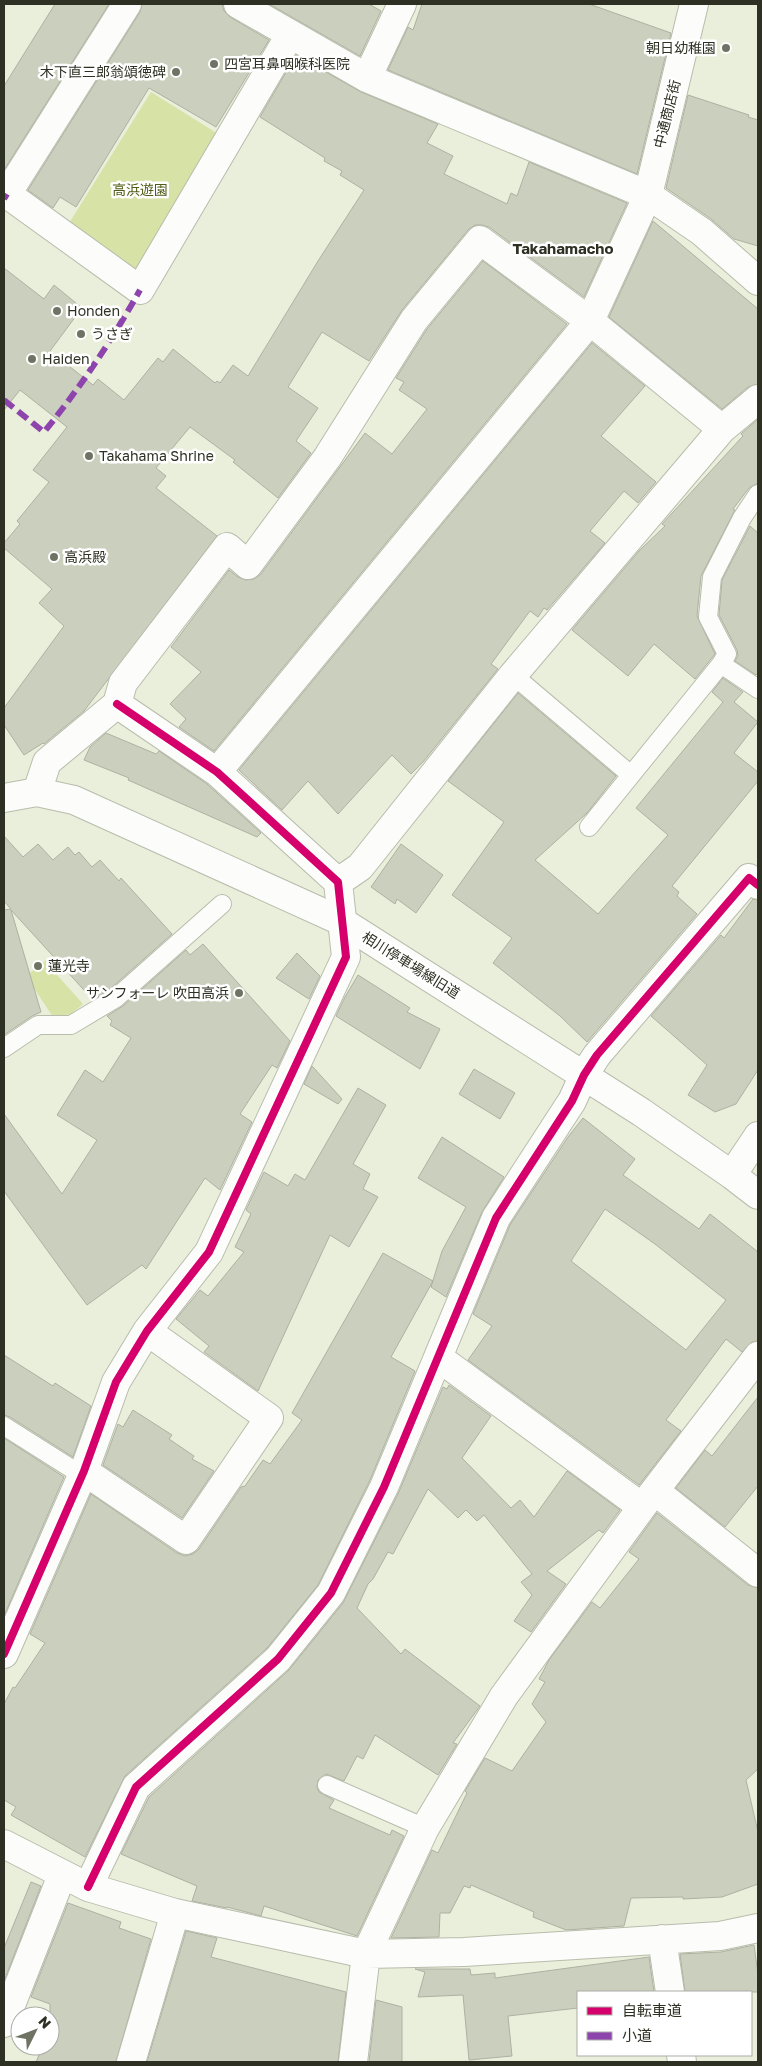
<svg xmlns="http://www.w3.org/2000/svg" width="762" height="2066" font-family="'Golos Text','Noto Sans JP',sans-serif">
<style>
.green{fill:#d6e2a6}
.building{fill:#cbcfbe;stroke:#aeb1a2;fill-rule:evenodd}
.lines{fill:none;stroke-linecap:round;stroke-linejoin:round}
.service-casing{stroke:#b8bcac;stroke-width:20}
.minor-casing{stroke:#b8bcac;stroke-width:30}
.tertiary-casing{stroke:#b8bcac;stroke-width:30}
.service{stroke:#fcfdfa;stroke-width:18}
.minor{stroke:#fcfdfa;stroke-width:28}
.tertiary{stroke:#fcfdfa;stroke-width:28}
.quiet{stroke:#8e44ad;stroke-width:6;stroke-dasharray:12 6;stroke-linecap:butt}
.cycleway-casing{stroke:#fff;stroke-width:11}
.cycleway{stroke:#d6006c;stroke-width:8}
.poi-dot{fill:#6f7363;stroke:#fff;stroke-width:2}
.labels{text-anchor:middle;stroke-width:5;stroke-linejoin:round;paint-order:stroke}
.poi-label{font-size:14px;fill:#2d3022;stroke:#fff;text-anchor:start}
.street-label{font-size:14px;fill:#2d3022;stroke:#fff}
.park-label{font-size:14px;fill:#515c17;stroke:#fff}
.neighbourhood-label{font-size:15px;font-weight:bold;fill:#2d3022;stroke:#fff}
</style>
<rect width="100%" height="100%" fill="#eaefdb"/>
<!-- green -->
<path class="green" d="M151 92 223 137 138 273 66 228Z
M63 947 73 960 57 975 83 1004 71 1014 53 1017 26 976Z"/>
<!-- building -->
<path class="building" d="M55 4H109L4 170V86Z
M142 4H222L224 11 230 17 269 40 216 127 149 88 76 207 60 197 53 208 28 190 140 12Z
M269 4H369L381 11 360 56Z
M422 4H589L671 33 637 174 388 70 408 27 413 30Z
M296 55 361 92 438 124 427 143 453 156 444 174 507 204 511 193 517 196 529 162 627 203 584 297 489 227 482 225H475L468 230 402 310 369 361 322 332 288 387 318 408 296 441 311 453 278 498 233 462 235 460 190 427 156 468 166 476 156 488 217 536 84 711 44 744 43 743 24 755 4 725V708L64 626 39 603 52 589 4 548V543L20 524 17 521 49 482 33 470 67 427 20 390 4 410V268L44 299 54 285 82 308 50 351 93 385 98 379 124 400 158 358 163 362 173 349 215 383 217 381 220 383 233 365 248 376 318 261 364 190 340 175 342 171 324 161 325 158 260 117Z
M688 95 749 115 748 117 758 120V246L734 239 711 219 666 188Z
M653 221 758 309V384L748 387 722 409 609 317Z
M483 261 567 324 214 751 179 727 186 719 170 704 201 672 171 647 229 570 238 577 246 580 254 579 261 574 365 433 392 454 427 409 399 390 404 382 396 378 427 329Z
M592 343 645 386 601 436 656 482 638 503 624 491 590 531 605 543 547 610 544 608 538 617 530 611 491 664 498 669 423 762 411 774 392 755 338 814 308 781 282 810 239 770Z
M758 419V483L749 488 733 509 735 510 701 576 697 616 715 654 695 679 654 644 628 676 572 630 639 551 665 526 662 524 743 436 741 434Z
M750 526 758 533V673L756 675 735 661 738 655 737 650 719 615 722 580Z
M723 678 743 692 734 702 758 722 734 753 758 772V781L672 886 679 892 677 896 697 914 587 1042 560 1016 493 963 512 938 452 895 504 822 448 781 518 693 616 776 587 813 535 860 598 914 668 835 636 808 723 702 712 692Z
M106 733 156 754 159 751 207 784 261 833 257 837 128 780 129 778 84 760 90 747Z
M4 836 23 857 38 844 53 860 68 847 75 855 79 852 92 867 100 860 119 881 121 878 172 934 110 989 93 1000 11 910 41 1012 32 1016 4 1035V910L11 909 4 901Z
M401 844 443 875 416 913 397 899 395 904 371 887Z
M753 899 758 900V1070L736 1104 715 1112 688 1095 707 1065 651 1016 721 935 724 938Z
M203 944 290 1041 277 1068 272 1065 240 1114 252 1122 220 1190 205 1178 146 1269 142 1265 87 1305 4 1191V1114L62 1194 97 1140 57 1115 85 1070 103 1082 131 1038 110 1025 112 1021 107 1016 123 1006 186 950 190 955Z
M297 953 320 976 309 999 276 978Z
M358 975 410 1008 407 1012 440 1029 420 1069 336 1016 345 997Z
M312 1066 342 1099 338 1104 304 1084Z
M474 1069 515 1093 500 1119 459 1094Z
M358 1088 386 1105 353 1164 370 1174 363 1189 378 1197 349 1247 330 1235 258 1391 204 1352 209 1346 176 1319 200 1290 208 1296 244 1252 235 1247 251 1214 246 1210 264 1172 288 1186 295 1174 305 1180Z
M583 1118 635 1159 623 1175 699 1229 710 1214 758 1252V1341L752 1342 742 1352 726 1339 666 1420 681 1431 639 1485 468 1360 492 1326 473 1314 510 1225 568 1137ZM605 1209 655 1244 726 1300 686 1350 571 1261Z
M442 1137 504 1177 482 1212 446 1297 431 1287 442 1251 466 1207 418 1178Z
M383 1253 433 1281 391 1357 415 1371 370 1480 318 1585 267 1648 125 1776 85 1857 11 1815 16 1807 4 1800V1704L13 1687 15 1688 45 1643 30 1634 91 1494 177 1553 185 1556 193 1554 199 1549 241 1487 245 1486 263 1460 270 1464 302 1420 292 1413Z
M4 1355 53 1386 55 1383 91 1406 73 1457 10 1417 4 1415Z
M449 1385 491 1416 462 1458 511 1508 520 1500 534 1517 567 1471 620 1510 603 1533 599 1530 547 1571 566 1584 531 1632 514 1621 532 1595 521 1582 532 1574 484 1515 477 1521 466 1510 458 1518 428 1489 393 1554 388 1552 373 1579 368 1584 357 1608 401 1654 405 1649 480 1706 453 1743 457 1744 438 1775 375 1735 363 1759 357 1756 344 1781 326 1774 318 1780 317 1787 319 1792 334 1800 329 1808 390 1835 392 1830 404 1836 357 1936 264 1906 261 1916 227 1907V1908L192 1901 197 1886 121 1854 149 1797 289 1670 343 1603 398 1494 443 1387 447 1389Z
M758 1397V1486L725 1527 676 1488 705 1450 712 1456Z
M133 1410 172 1435 169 1439 194 1456 192 1459 214 1471 182 1518 103 1465 118 1424 123 1427Z
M4 1438 64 1477 4 1616Z
M657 1513 748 1585 758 1588V1769L746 1780 758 1832V1884L722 1897 683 1899V1897L631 1898 624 1926 566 1930 533 1917 534 1912 471 1885 470 1888 464 1886 450 1913H440L439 1937 391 1938 432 1850 438 1853 467 1793 465 1791 485 1758 512 1771 546 1722 532 1704 545 1682 539 1679 549 1660 592 1602 600 1608 639 1559 629 1552Z
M31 1882 41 1886 4 1981V1948Z
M68 1903 121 1922 119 1928 151 1939 116 2062H36L43 2046H50V2004L31 1997Z
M186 1931 217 1938 211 1957 346 1992 338 2062H147Z
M754 1945 758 1974V1992H685L680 1954 721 1952Z
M649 1957 654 1992H578V2008L508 2016 512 2056 469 2060 463 1995 418 1997 425 1972 415 1969H470L471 1975 495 1973V1978Z
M376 2000 402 2007V2062H369Z"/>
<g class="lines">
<!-- service casing -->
<g class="service-casing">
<path id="service" d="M758 494 742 518 712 577 708 617 727 654 721 664 758 689
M513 675 631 775
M589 827 721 664
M4 1048 38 1025H71L116 998 222 904
M4 1426 72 1469 84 1471
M327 1785 425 1828"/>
</g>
<!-- minor casing -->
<g class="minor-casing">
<path id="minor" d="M127 4 7 194 140 290 290 35
M238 4 367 78 648 195 702 232 758 281
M367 78 402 4
M217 772 590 321 648 195 694 4
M37 792 47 762 117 704 123 683 227 547 248 565 327 458 414 320 480 240 590 321 722 429
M338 882 360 867 513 675 722 429 758 399
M439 1358 642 1507
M84 1471 186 1540 269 1418 147 1331
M655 1491 758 1573
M4 1654 84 1471 116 1382 147 1331 209 1252 346 957 338 882 217 772 117 704
M4 1844 88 1887 175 1913 366 1954 464 1952 720 1936 758 1928
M88 1887 136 1787 278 1659 331 1593 384 1487 496 1218 572 1101 584 1075 597 1055 749 878 758 885
M662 1939 670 1992
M4 2023 62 1875
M681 2055 682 2062
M131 2062 175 1913
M353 2062 366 1954 425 1828 504 1696 642 1507 758 1356"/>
</g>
<!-- tertiary casing -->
<g class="tertiary-casing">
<path id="tertiary" d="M4 798 37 792 74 800 341 921 641 1112 732 1175 758 1195
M732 1175 758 1136"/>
</g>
<!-- service -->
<use href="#service" class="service"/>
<!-- minor -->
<use href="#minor" class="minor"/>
<!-- tertiary -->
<use href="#tertiary" class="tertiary"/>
<!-- quiet -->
<path class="quiet" d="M4 199 7 194
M4 400 44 432C80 388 112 340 140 290"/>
<!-- cycleway casing -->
<g class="cycleway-casing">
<path id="cycleway" d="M4 1654 84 1471 116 1382 147 1331 209 1252 346 957 338 882 217 772 117 704
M88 1887 136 1787 278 1659 331 1593 384 1487 496 1218 572 1101 584 1075 597 1055 749 878 758 885"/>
</g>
<!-- cycleway -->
<use href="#cycleway" class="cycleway"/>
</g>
<!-- markers -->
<g class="poi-dot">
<circle cx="726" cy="48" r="5"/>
<circle cx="214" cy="64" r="5"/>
<circle cx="176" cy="72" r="5"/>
<circle cx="57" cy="311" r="5"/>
<circle cx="81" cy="334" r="5"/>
<circle cx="32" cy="359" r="5"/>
<circle cx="89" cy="456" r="5"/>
<circle cx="54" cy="557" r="5"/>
<circle cx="38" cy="966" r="5"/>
<circle cx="239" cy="993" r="5"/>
</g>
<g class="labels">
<!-- poi labels -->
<g class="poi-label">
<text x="716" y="53" text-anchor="end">朝日幼稚園</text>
<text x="224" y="69">四宮耳鼻咽喉科医院</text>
<text x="166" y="77" text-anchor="end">木下直三郎翁頌徳碑</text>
<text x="67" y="316">Honden</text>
<text x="91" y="339">うさぎ</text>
<text x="42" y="364">Haiden</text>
<text x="99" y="461">Takahama Shrine</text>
<text x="64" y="562">高浜殿</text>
<text x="48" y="971">蓮光寺</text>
<text x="229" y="998" text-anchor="end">サンフォーレ 吹田高浜</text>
</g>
<!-- street labels -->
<g class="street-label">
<text transform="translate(667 114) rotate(-76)" y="5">中通商店街</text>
<text transform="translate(411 965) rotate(32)" y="5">相川停車場線旧道</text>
</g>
<!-- park labels -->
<g class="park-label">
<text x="140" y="195">高浜遊園</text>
</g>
<!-- neighbourhood labels -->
<g class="neighbourhood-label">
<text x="563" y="254">Takahamacho</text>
</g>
</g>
<!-- border -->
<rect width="762" height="2066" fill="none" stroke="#2d3022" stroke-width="10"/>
<!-- legend -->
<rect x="577" y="1991" width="175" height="65" fill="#ffffff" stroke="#abaca7"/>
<rect x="587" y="2007" width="25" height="8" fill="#d6006c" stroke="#abaca7"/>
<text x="622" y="2016" font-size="15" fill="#2d3022">自転車道</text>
<rect x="587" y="2032" width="25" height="8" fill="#8e44ad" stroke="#abaca7"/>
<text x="622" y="2041" font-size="15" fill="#2d3022">小道</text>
<!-- north arrow -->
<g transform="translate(35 2031) rotate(48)"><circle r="24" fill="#ffffff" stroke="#abaca7"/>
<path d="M0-4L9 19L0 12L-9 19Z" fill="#6f7363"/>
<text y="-8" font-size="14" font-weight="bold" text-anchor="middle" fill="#2d3022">N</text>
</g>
</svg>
